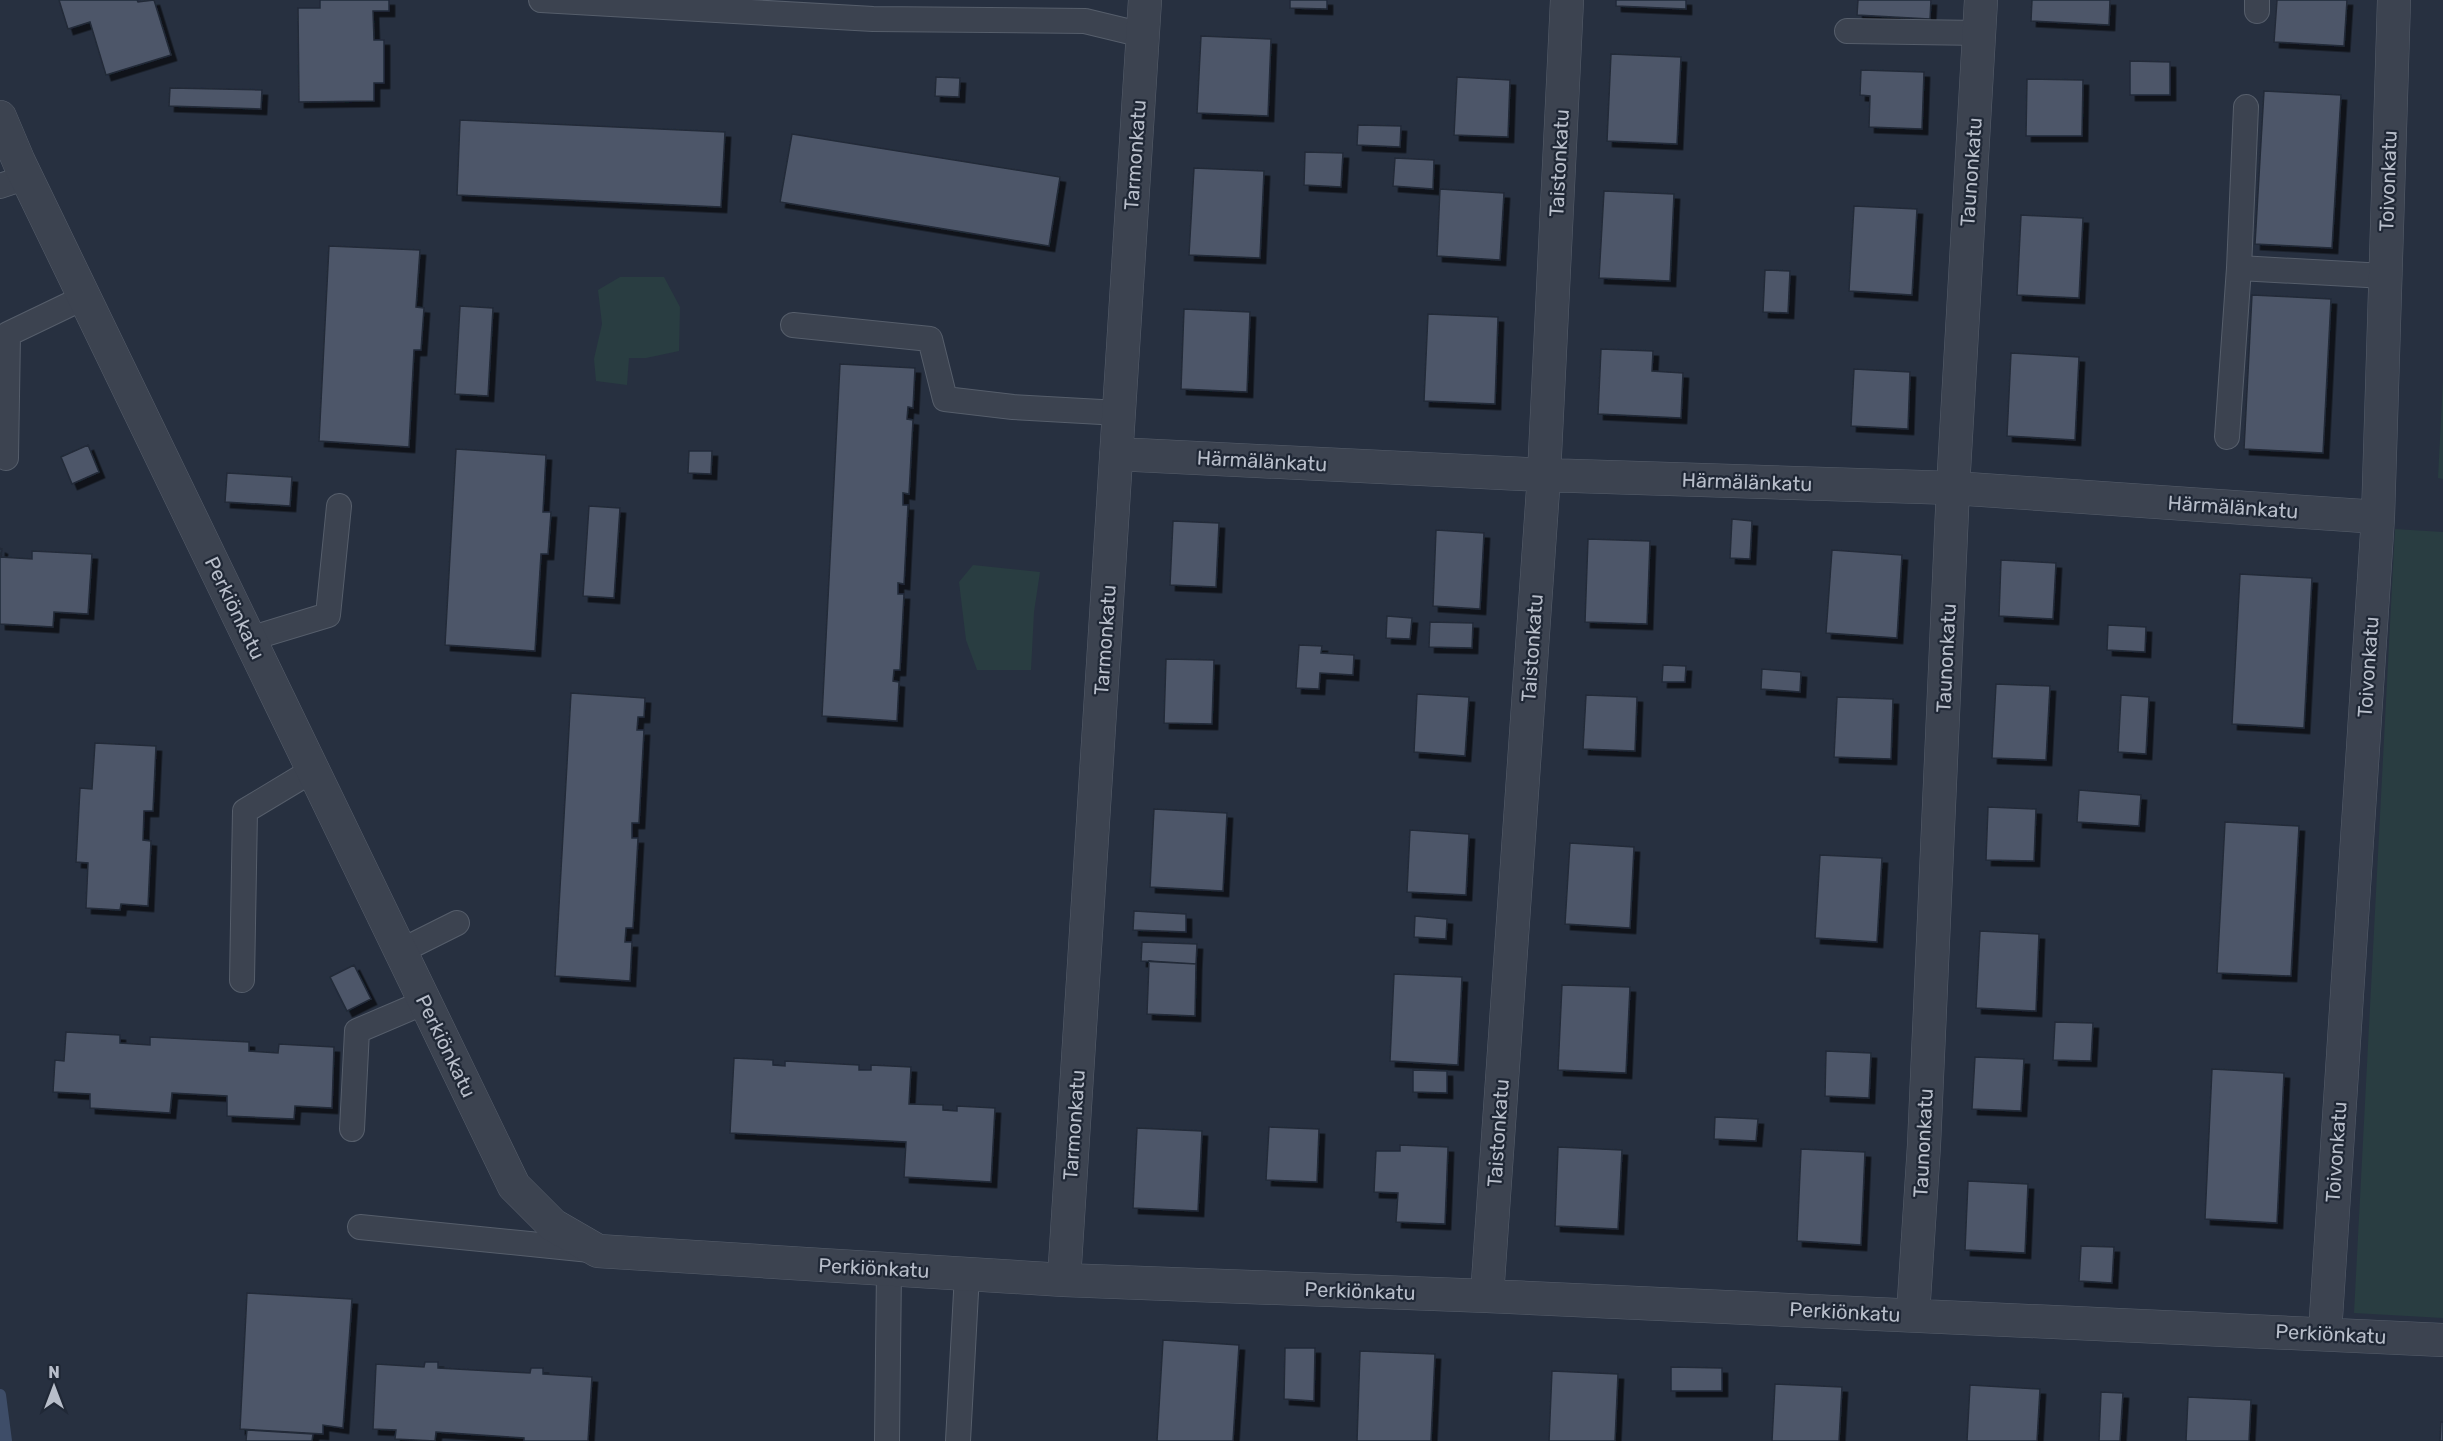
<svg xmlns="http://www.w3.org/2000/svg" width="2443" height="1441" font-family="Rubik,sans-serif">
<style>
.green{fill:#293d41}
.lines{fill:none;stroke-linecap:round;stroke-linejoin:round}
.stream{stroke:#3e4d68;stroke-width:12}
.building{fill:#4e5769;stroke:#222a38;stroke-width:1.5;filter:url(#shadow)}
.lane-casing{stroke:#565e6b;stroke-width:26}
.street-casing{stroke:#565e6b;stroke-width:34}
.lane{stroke:#3c4350;stroke-width:24}
.street{stroke:#3c4350;stroke-width:33}
.labels{text-anchor:middle;stroke-width:4.5;stroke-linejoin:round;paint-order:stroke}
.street-label{font-size:20px;fill:#b8beca;stroke:#202836}
</style>
<defs>
<filter id="shadow"><feDropShadow dx="5.5" dy="5.5" stdDeviation="0" flood-color="#0009"/></filter>
</defs>
<rect width="100%" height="100%" fill="#273040"/>
<!-- green -->
<path class="green" d="M620 277H664L680 307 679 351 646 358H629L627 385 596 381 594 359 602 324 598 290Z
M2443 379V479L2438 478Z
M2395 529 2443 532V1318L2354 1313Z
M973 565 1040 572 1034 612 1031 670H977L966 640 959 582Z"/>
<g class="lines">
<!-- stream -->
<path class="stream" d="M0 1395 6 1441"/>
</g>
<!-- building -->
<path class="building" d="M59 0H137L138 2 154 0 171 55 106 75 90 22 68 29Z
M320 0H389V11H373L374 40H384V83H374V101L299 102 298 8H320Z
M1290 0H1327V9L1290 8Z
M1616 0H1686V9L1616 6Z
M1858 0H1931L1930 19 1857 15Z
M2032 0H2110L2109 25 2031 21Z
M2277 0H2347L2344 46 2274 42Z
M1201 36 1271 39 1268 116 1197 113Z
M1611 54 1681 57 1677 144 1607 141Z
M2130 61 2170 62V95H2130Z
M1861 70 1924 72 1922 129 1869 127 1870 96 1860 95Z
M936 77 960 78 959 97 935 96Z
M1457 77 1510 80 1508 137 1454 135Z
M2027 79 2083 80 2082 136H2026Z
M170 88 262 90 261 109 169 106Z
M2264 91 2341 95 2332 248 2255 244Z
M460 120 725 132 721 207 457 195Z
M1358 125 1401 126 1400 147 1357 145Z
M792 134 1060 177 1049 246 780 202Z
M1305 152 1343 153 1341 187 1304 185Z
M1395 158 1434 160 1433 189 1393 186Z
M1194 168 1264 171 1260 258 1189 255Z
M1440 189 1504 193 1500 260 1437 256Z
M1604 191 1674 194 1670 281 1599 278Z
M1854 206 1917 209 1912 295 1849 291Z
M2021 215 2083 218 2079 298 2017 295Z
M329 246 420 250 416 307 424 308 421 350H414L409 447 319 441Z
M1765 270 1790 271 1788 313 1763 312Z
M2252 295 2331 299 2323 453 2244 449Z
M460 306 493 308 488 396 455 394Z
M1184 309 1250 312 1247 392 1181 389Z
M1428 314 1498 317 1495 404 1424 401Z
M1601 349 1653 351 1652 371 1683 373 1681 418 1598 414Z
M2011 353 2079 357 2075 440 2007 436Z
M840 364 915 368 913 408 908 407 907 419 913 420 909 494 903 493V505H908L904 584 898 583V594H904L900 670H894L893 681 899 682 897 721 822 716Z
M1854 369 1910 372 1908 429 1851 426Z
M88 445 99 472 72 484 61 457Z
M456 449 546 455 543 512H551L548 554H541L535 651 445 645Z
M689 451H712L711 474 688 473Z
M227 473 292 477 290 506 225 502Z
M589 506 620 508 614 598 583 596Z
M1732 519 1752 521 1750 559 1730 558Z
M1173 521 1219 523 1216 587 1170 585Z
M1436 530 1484 533 1480 609 1433 606Z
M1588 539 1650 541 1647 624 1585 622Z
M0 548 2 549 1 557 32 559V551L92 554 88 614 54 612 53 627 0 624Z
M1832 550 1902 555 1897 638 1826 633Z
M2001 560 2056 563 2053 619 1999 616Z
M2240 574 2312 578 2304 728 2232 724Z
M1387 616 1412 618 1410 639 1386 638Z
M1430 622 1473 623 1472 648 1429 647Z
M2108 625 2146 627 2145 652 2107 650Z
M1299 645 1322 646 1321 653 1354 655 1353 675 1320 673 1319 689 1296 688Z
M1166 659 1214 660 1212 724 1164 723Z
M1663 665 1686 666 1685 682H1662Z
M1762 669 1801 672 1800 692 1761 689Z
M1996 684 2050 686 2046 760 1992 758Z
M571 693 645 698 644 717H638L637 730H644L639 823H632V838H638L633 928H626L625 942H632L630 981 555 976Z
M1417 694 1469 697 1465 756 1414 752Z
M1586 695 1637 697 1635 751 1583 749Z
M2121 695 2149 697 2146 754 2118 752Z
M1837 697 1893 699 1891 759 1834 757Z
M95 743 156 746 153 811H144L143 840 151 841 148 906 121 904 120 910 86 908 88 863 76 862 80 788 92 789Z
M2079 790 2141 795 2139 826 2077 822Z
M1988 807 2036 809 2034 861 1986 860Z
M1154 809 1227 813 1223 891 1150 887Z
M2225 822 2299 826 2291 976 2217 973Z
M1410 830 1469 834 1466 895 1407 892Z
M1570 843 1634 847 1630 928 1565 924Z
M1820 855 1882 858 1877 942 1815 938Z
M1134 911 1186 914V932L1133 930Z
M1415 916 1447 919 1446 939 1414 937Z
M1980 931 2039 934 2036 1011 1976 1008Z
M1142 942 1197 944 1196 964 1141 961Z
M1149 961 1196 964 1195 1016 1147 1014Z
M354 965 371 999 347 1011 330 977Z
M1394 974 1462 977 1458 1065 1390 1061Z
M1562 985 1630 987 1626 1073 1558 1070Z
M2055 1022 2093 1023 2091 1061 2053 1060Z
M66 1032 120 1035V1043L150 1045V1037L249 1042V1051L278 1053 279 1044 334 1047 332 1108 295 1106 294 1119 227 1116V1096L172 1093 170 1113 90 1108V1094L53 1092 55 1060 64 1061Z
M1826 1051 1871 1053 1869 1098 1825 1096Z
M1975 1057 2024 1059 2021 1111 1972 1109Z
M734 1058 773 1060V1065L785 1066V1061L859 1065V1070H871V1065L911 1067 909 1104 943 1105V1110L957 1111V1106L995 1108 991 1182 904 1177 906 1142 730 1133Z
M2212 1069 2284 1073 2277 1223 2205 1219Z
M1413 1070 1447 1071V1093L1413 1092Z
M1715 1117 1758 1119 1756 1141 1714 1139Z
M1269 1127 1319 1129 1317 1182 1266 1180Z
M1137 1128 1202 1131 1198 1211 1133 1208Z
M1400 1145 1448 1147 1445 1224 1396 1222 1398 1193 1374 1192 1376 1151H1400Z
M1558 1147 1622 1150 1618 1229 1555 1226Z
M1801 1149 1865 1152 1861 1245 1797 1241Z
M1968 1181 2028 1184 2025 1253 1965 1250Z
M2081 1246 2114 1247 2112 1283 2079 1281Z
M247 1293 352 1299 343 1428 323 1425V1434L240 1429Z
M1163 1340 1239 1345 1233 1441H1157Z
M1285 1348H1315L1314 1401 1284 1399Z
M1360 1351 1435 1354 1431 1441H1357Z
M425 1362H438V1368L530 1373 531 1368H543V1374L592 1377 588 1441H524V1438L436 1432 435 1441 395 1439 396 1430 373 1429 376 1364 424 1367Z
M1671 1367 1722 1368V1391H1671Z
M1552 1371 1618 1374 1615 1441H1549Z
M1775 1384 1842 1387 1839 1441H1772Z
M1970 1385 2040 1389 2037 1441H1967Z
M2101 1392 2123 1393 2120 1441H2099Z
M2188 1397 2251 1400 2249 1441H2186Z
M2441 1422H2443V1441H2440Z
M247 1430 313 1434 312 1441H246Z"/>
<g class="lines">
<!-- lane casing -->
<g class="lane-casing">
<path id="lane" d="M541 0 873 19 1085 21 1143 35
M2257 11V0
M1847 31 1980 33
M2246 107 2239 268 2385 276
M0 186 27 177
M793 325 930 339 945 399 1013 407 1119 413
M2227 437 2239 268
M6 458 8 334 85 297
M249 639 328 615 339 506
M401 951 457 923
M242 980 245 811 313 770
M352 1129 357 1031 425 1002
M360 1227 590 1250
M887 1441 889 1270
M958 1441 967 1274"/>
</g>
<!-- street casing -->
<g class="street-casing">
<path id="street" d="M0 117 19 162 514 1186 553 1225 598 1251 1064 1280 1487 1296 2443 1340
M1116 454 1544 475 1953 488 2378 517
M1064 1280 1145 0
M1487 1296 1544 475 1567 0
M1913 1315 1924 1145 1953 488 1981 0
M2325 1333 2378 517 2394 0"/>
</g>
<!-- lane -->
<use href="#lane" class="lane"/>
<!-- street -->
<use href="#street" class="street"/>
</g>
<g class="labels">
<!-- street labels -->
<g class="street-label">
<text transform="translate(1135 155) rotate(-86)" y="7">Tarmonkatu</text>
<text transform="translate(1559 163) rotate(-87)" y="7">Taistonkatu</text>
<text transform="translate(1971 172) rotate(-86)" y="7">Taunonkatu</text>
<text transform="translate(2388 181) rotate(-88)" y="7">Toivonkatu</text>
<text transform="translate(1262 461) rotate(3)" y="7">Härmälänkatu</text>
<text transform="translate(1747 482) rotate(2)" y="7">Härmälänkatu</text>
<text transform="translate(2233 507) rotate(4)" y="7">Härmälänkatu</text>
<text transform="translate(235 608) rotate(64)" y="7">Perkiönkatu</text>
<text transform="translate(1105 640) rotate(-86)" y="7">Tarmonkatu</text>
<text transform="translate(1532 648) rotate(-86)" y="7">Taistonkatu</text>
<text transform="translate(1946 658) rotate(-87)" y="7">Taunonkatu</text>
<text transform="translate(2368 667) rotate(-86)" y="7">Toivonkatu</text>
<text transform="translate(446 1046) rotate(64)" y="7">Perkiönkatu</text>
<text transform="translate(1074 1125) rotate(-86)" y="7">Tarmonkatu</text>
<text transform="translate(1498 1133) rotate(-86)" y="7">Taistonkatu</text>
<text transform="translate(1923 1143) rotate(-87)" y="7">Taunonkatu</text>
<text transform="translate(2336 1152) rotate(-86)" y="7">Toivonkatu</text>
<text transform="translate(874 1268) rotate(3)" y="7">Perkiönkatu</text>
<text transform="translate(1360 1291) rotate(2)" y="7">Perkiönkatu</text>
<text transform="translate(1845 1312) rotate(3)" y="7">Perkiönkatu</text>
<text transform="translate(2331 1334) rotate(3)" y="7">Perkiönkatu</text>
</g>
</g>
<!-- north arrow -->
<g transform="translate(54 1387)" stroke="#202836" stroke-width="4.5" paint-order="stroke">
<path d="M0-4.5L10 22L0 15L-10 22Z" fill="#b8beca"/>
<text y="-9" font-size="16" font-weight="bold" text-anchor="middle" fill="#b8beca">N</text>
</g>
</svg>
